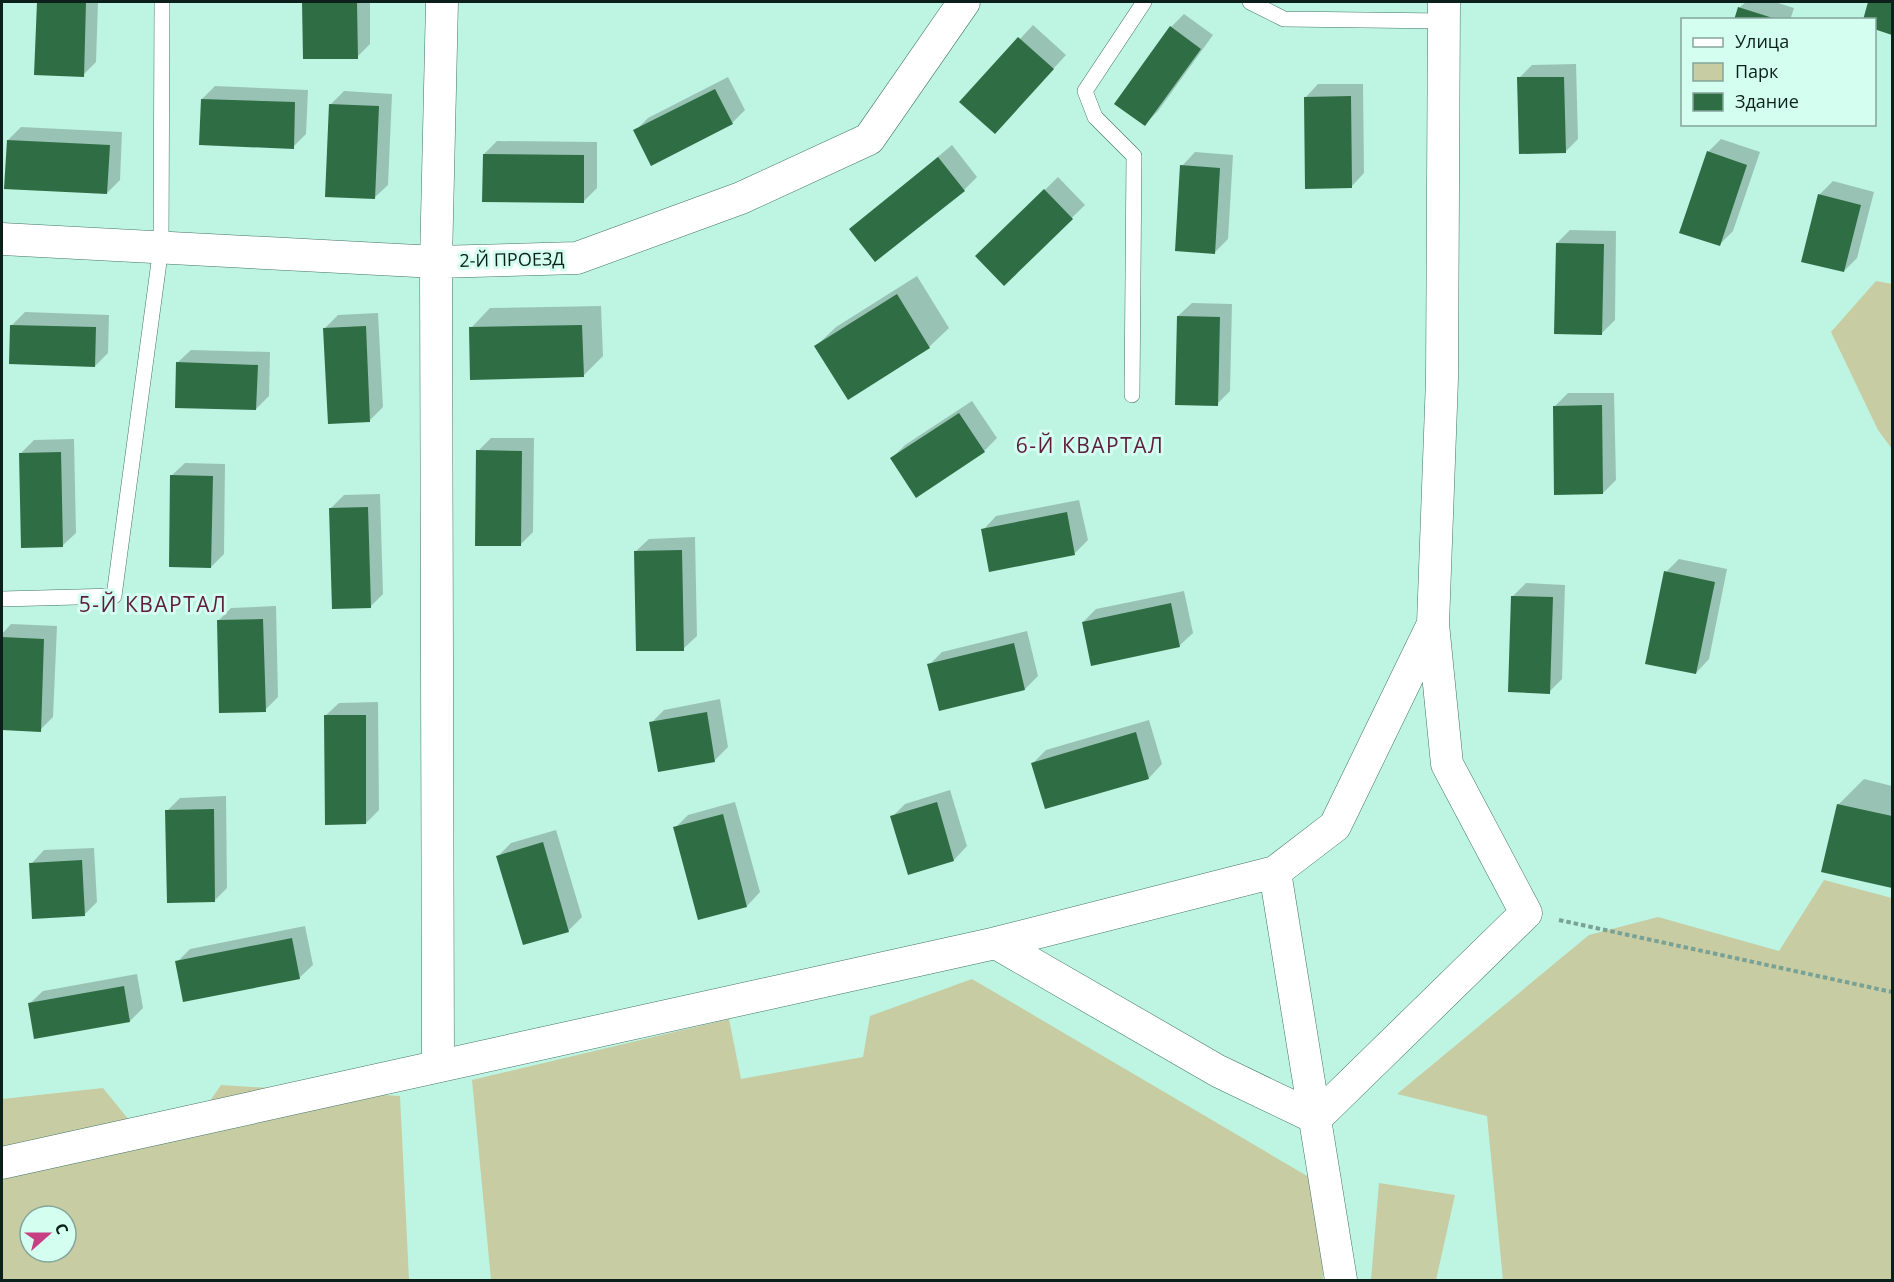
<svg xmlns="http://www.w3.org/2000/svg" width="1894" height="1282" font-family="'Open Sans',sans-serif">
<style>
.green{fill:#c7cca3;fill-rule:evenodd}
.shadow{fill:#0003}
.building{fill:#2f6d45}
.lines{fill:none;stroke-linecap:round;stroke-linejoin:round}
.service-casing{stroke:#427566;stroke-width:16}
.minor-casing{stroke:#427566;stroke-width:33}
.path{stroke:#79a295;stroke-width:4;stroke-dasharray:4.5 3;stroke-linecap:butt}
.service{stroke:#fff;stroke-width:15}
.minor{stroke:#fff;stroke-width:32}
.labels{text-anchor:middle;stroke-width:6;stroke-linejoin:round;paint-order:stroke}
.street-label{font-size:18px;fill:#0b201a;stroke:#d4fef0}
.quarter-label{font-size:21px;letter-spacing:1.5px;fill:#5d1d3c;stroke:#d4fef0}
</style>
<rect width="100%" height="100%" fill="#bef4e2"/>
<!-- green -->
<path class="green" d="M1876 281 1892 284V449L1878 430 1831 332Z
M1824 880 1892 898V1280H1503L1487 1116 1397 1094 1589 935 1658 917 1779 951Z
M972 979 1319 1183 1323 1280H491L472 1080 729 1019 741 1079 863 1057 870 1016Z
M221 1085 400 1096 409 1280H2V1099L103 1088 129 1120 198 1118ZM30 1216H66V1252H30Z
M1379 1183 1455 1195 1436 1280H1371Z"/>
<!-- shadow -->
<path class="shadow" d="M38 2H98L96 62 83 75 36 73Z
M304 2H370V44L357 57 305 58Z
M1746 2H1775L1794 8 1790 20H1736L1740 7Z
M1870 2H1892V33L1874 27V20H1864Z
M1184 14 1213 35 1158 111 1145 124 1171 27Z
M1033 25 1066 55 1007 119 961 102Z
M1576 64 1578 139 1565 152 1519 78 1532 65Z
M728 77 745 110 732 123 635 131 648 118Z
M1318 84H1363L1364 173 1351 187 1305 98Z
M215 86 308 90 306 134 293 147 202 99Z
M344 91 392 94 388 185 374 198 330 105Z
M21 127 122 132 120 180 107 193 8 140Z
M1721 139 1760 152 1733 231 1720 244 1708 152Z
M497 141 597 142V188L584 201 484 154Z
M952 145 977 177 964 190 851 229Z
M1195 152 1233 155 1228 239 1215 252 1182 166Z
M1058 177 1085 205 1004 284 977 257Z
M1833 181 1874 192 1857 258 1844 271 1803 261 1820 194Z
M1570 230 1616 231 1615 320 1602 333 1557 243Z
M917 276 949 328 929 347 816 346 836 327Z
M1192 303 1232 304 1230 391 1217 404 1178 316Z
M601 306 603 356 583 376 471 328 490 308Z
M25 312 109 315 108 353 95 366 12 325Z
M378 313 383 407 370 420 325 328 338 315Z
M191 350 270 352 269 396 256 409 177 363Z
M1568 393H1614L1616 480 1603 493 1555 406Z
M972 401 997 438 984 451 892 458 905 445Z
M491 438H534L533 532 520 545 478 451Z
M74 439 76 533 62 546 21 453 34 440Z
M185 463 225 464 224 554 211 567 171 476Z
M380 494 383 594 370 607 331 508 344 495Z
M1079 500 1088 540 1075 553 983 530 996 516Z
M695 537 697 636 683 649 635 552 649 539Z
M1679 559 1727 569 1709 659 1696 673 1666 572Z
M1526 583 1565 585 1562 679 1549 692 1513 596Z
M1184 591 1193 633 1179 646 1083 622 1096 609Z
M276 606 278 697 265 710 218 621 231 608Z
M11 624 57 626 53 717 40 730 2 729V634Z
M1027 631 1038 676 1025 689 929 665 942 652Z
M720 699 728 747 715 760 659 771 651 723 664 710Z
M378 702 379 810 366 823 325 716 339 703Z
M1149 720 1162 764 1149 778 1046 807 1033 763 1046 750Z
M1864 779 1892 786V887L1823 871 1838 805Z
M950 790 967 846 954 860 909 873 892 817 905 804Z
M226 796 227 888 214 901 167 811 180 798Z
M735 802 760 892 747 906 699 918 675 828 688 815Z
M556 830 582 917 568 931 498 856 511 843Z
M94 848 97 902 84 915 31 864 44 850Z
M305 926 313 965 299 978 177 962 190 949Z
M137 974 143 1008 130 1021 29 1004 43 991Z"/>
<!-- building -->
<path class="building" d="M37 2H86L84 77 34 75Z
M302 2H357L358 59H303Z
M1868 2H1892V35L1874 29V20H1863Z
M1738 7 1776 19V20H1734Z
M1170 26 1201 49 1145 126 1114 104Z
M1018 37 1054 69 995 134 959 102Z
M1517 77H1564L1566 153 1519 154Z
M715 89 733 124 651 166 633 130Z
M1351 96 1352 188 1305 189 1304 97Z
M201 99 295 102 294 149 199 145Z
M329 104 379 106 375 199 325 197Z
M7 140 110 145 107 194 4 189Z
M1707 151 1747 165 1720 246 1679 233Z
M483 154 584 155V203L482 202Z
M938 157 965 191 875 262 849 229Z
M1180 165 1220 168 1215 254 1175 251Z
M1044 189 1073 219 1004 286 975 256Z
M1818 194 1861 205 1844 272 1801 262Z
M1556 243 1604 244 1602 335 1554 334Z
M897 294 930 348 848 400 814 346Z
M1177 316 1220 317 1218 406 1175 405Z
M10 325 96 327 95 367 9 364Z
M582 325 584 377 470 380 469 327Z
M366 326 370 422 328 424 323 328Z
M176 362 258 365 256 410 175 408Z
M1602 405 1603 494 1554 495 1553 406Z
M959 413 985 452 916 498 890 458Z
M476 450 522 451 521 546H475Z
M61 452 63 547 21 548 19 453Z
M170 475 213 476 211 568 169 567Z
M368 507 371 608 332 609 329 508Z
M1067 512 1075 555 989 572 981 529Z
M682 550 684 651H636L634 551Z
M1664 571 1715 582 1696 674 1645 664Z
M1511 596 1553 597 1550 694 1508 692Z
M1171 603 1180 647 1091 666 1082 622Z
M263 619 266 712 219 713 217 620Z
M2 637 44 639 41 732 2 730Z
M1014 643 1025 690 939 711 927 664Z
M707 712 715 762 658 772 649 722Z
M324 715H366V824L325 825Z
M1136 732 1149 779 1045 809 1031 763Z
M937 802 954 861 908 875 890 816Z
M1837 804 1892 816V888L1821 872Z
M214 809 215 902 167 903 165 810Z
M723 814 747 907 698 920 673 827Z
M543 842 569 932 523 945 496 856Z
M82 860 85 916 32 919 29 863Z
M292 938 300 979 183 1002 175 961Z
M124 986 130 1022 34 1039 28 1003Z"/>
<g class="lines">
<!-- service casing -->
<g class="service-casing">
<path id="service" d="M1250 2 1284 19 1444 21
M1132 395 1134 156 1095 117 1085 91 1144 2
M2 599 114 596 161 247 162 2"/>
</g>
<!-- minor casing -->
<g class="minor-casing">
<path id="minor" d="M2 239 436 262 577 258 741 198 869 139 964 2
M1275 872 1341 1280
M996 943 1218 1071 1316 1118
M438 1066 436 262 442 2
M1316 1118 1526 913 1447 764 1433 624 1442 379 1444 2
M2 1163 996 943 1275 872 1335 826 1433 624"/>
</g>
<!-- path -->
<path class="path" d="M1559 920 1892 992"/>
<!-- service -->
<use href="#service" class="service"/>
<!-- minor -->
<use href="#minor" class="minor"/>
</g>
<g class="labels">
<!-- street labels -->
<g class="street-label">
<text transform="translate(512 260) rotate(-1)" y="6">2-Й ПРОЕЗД</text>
</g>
<!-- quarter labels -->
<g class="quarter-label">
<text x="1090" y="453">6-Й КВАРТАЛ</text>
<text x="153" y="612">5-Й КВАРТАЛ</text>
</g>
</g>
<!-- border -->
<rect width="1894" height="1282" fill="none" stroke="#0b201a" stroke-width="6"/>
<!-- legend -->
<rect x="1681" y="18" width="195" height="108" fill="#d4fef0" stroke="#84a59a" stroke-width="1.5"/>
<rect x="1693" y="38" width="30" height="9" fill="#ffffff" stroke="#84a59a" stroke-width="1.5"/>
<text x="1735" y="48" font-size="18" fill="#0b201a">Улица</text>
<rect x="1693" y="63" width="30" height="18" fill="#c7cca3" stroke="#84a59a" stroke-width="1.5"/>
<text x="1735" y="78" font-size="18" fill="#0b201a">Парк</text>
<rect x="1693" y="93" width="30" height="18" fill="#2f6d45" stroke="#84a59a" stroke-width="1.5"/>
<text x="1735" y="108" font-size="18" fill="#0b201a">Здание</text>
<!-- north arrow -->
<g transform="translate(48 1234) rotate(69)"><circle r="28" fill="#d4fef0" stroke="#84a59a" stroke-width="1.5"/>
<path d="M0-4.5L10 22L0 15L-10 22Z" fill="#c53f82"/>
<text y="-9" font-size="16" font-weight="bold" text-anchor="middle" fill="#0b201a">С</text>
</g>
</svg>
